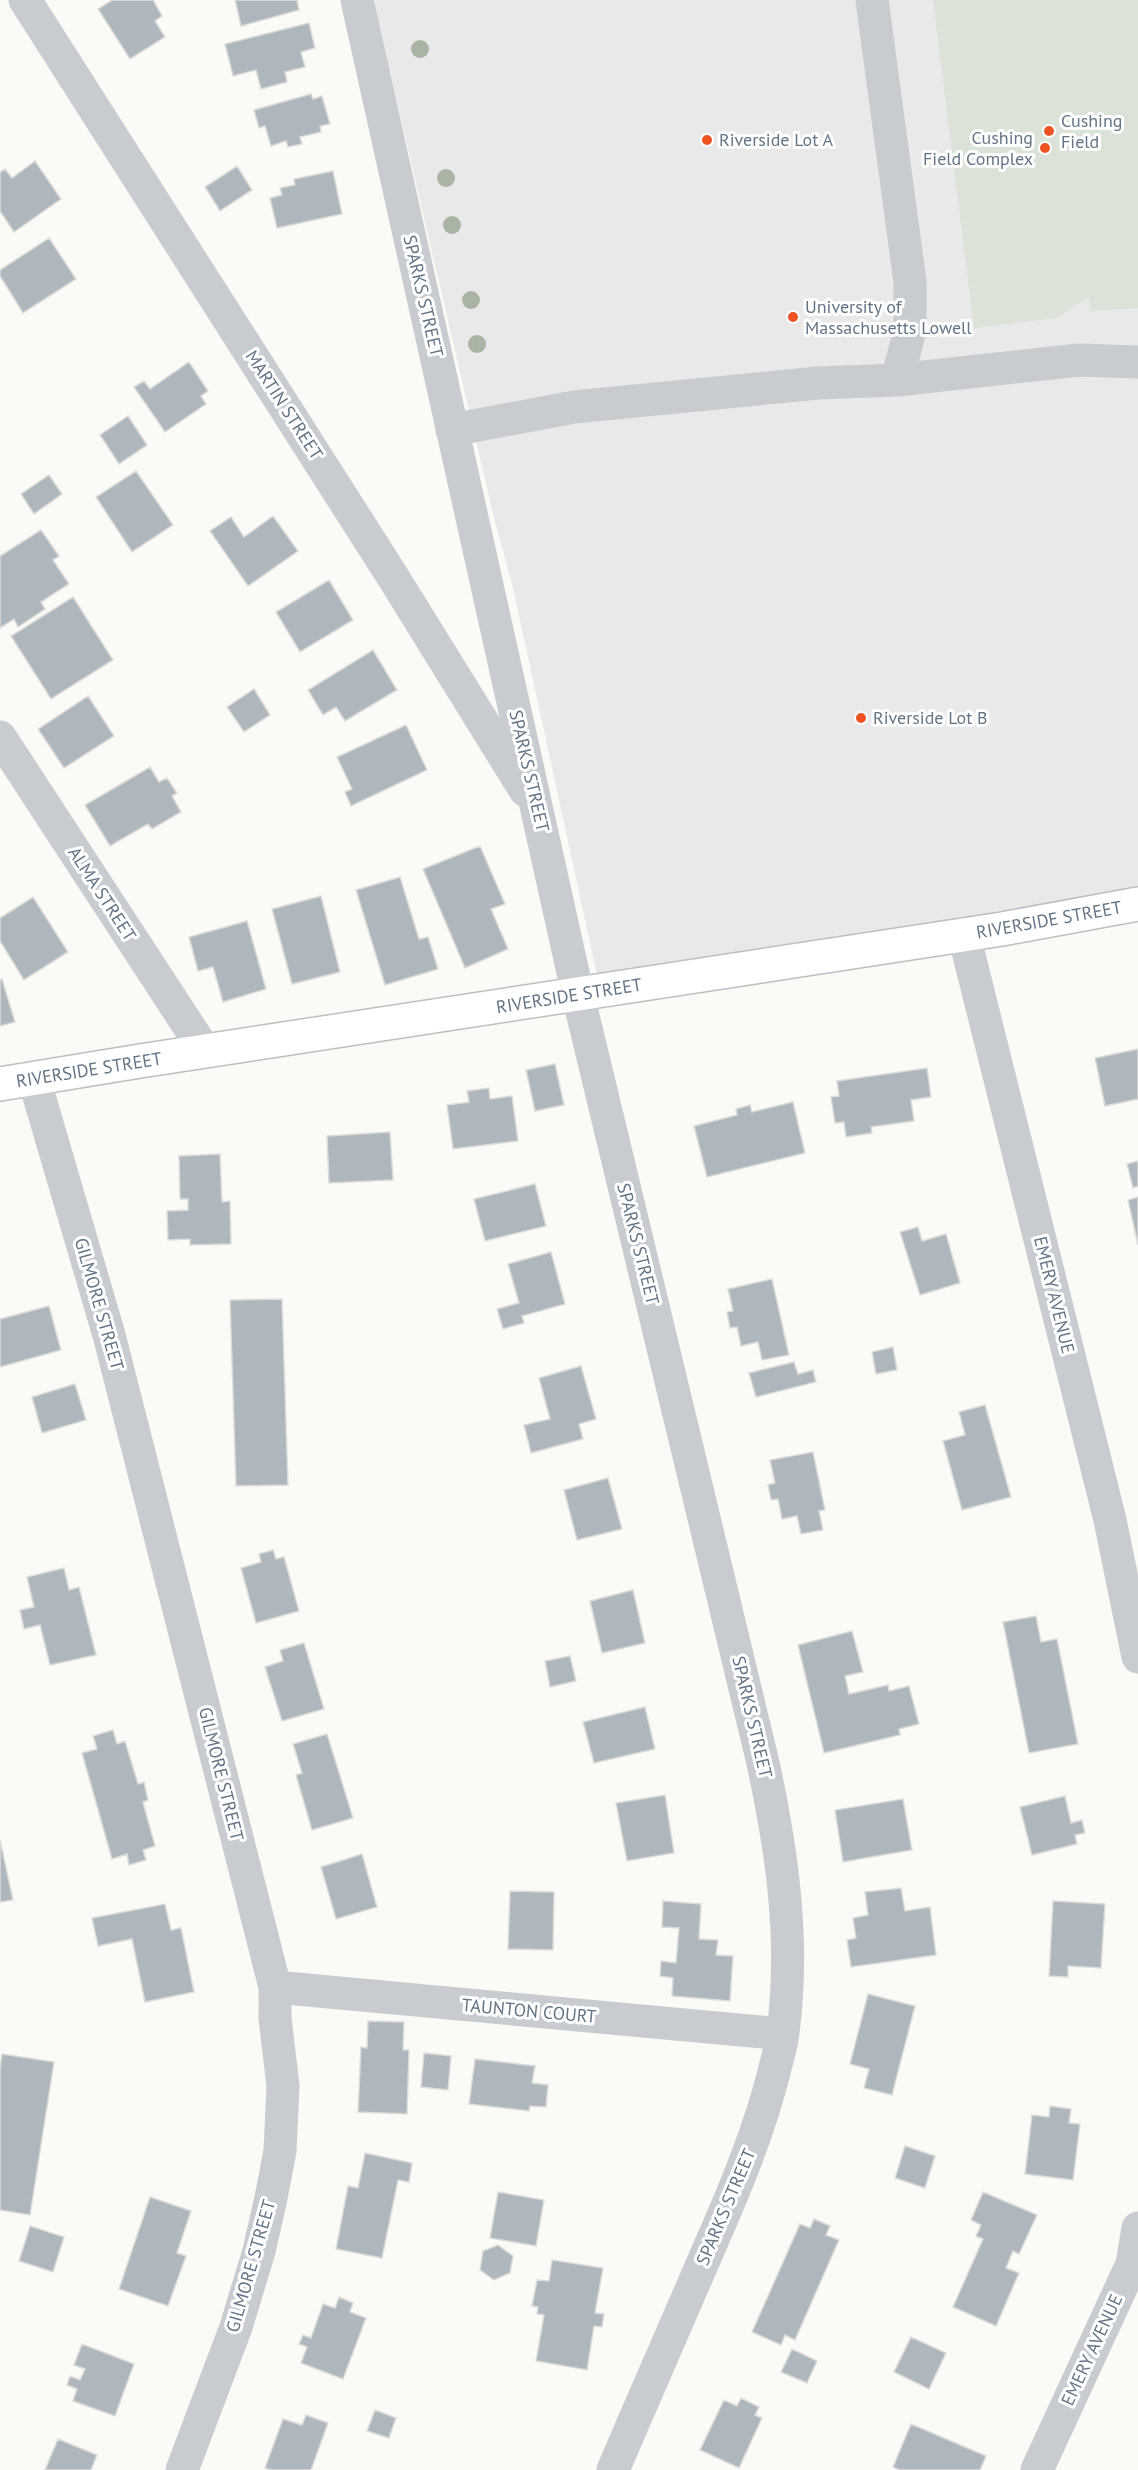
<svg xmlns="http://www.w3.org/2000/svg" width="1138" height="2470" font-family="'PT Sans',sans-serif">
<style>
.built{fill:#e8e9e8}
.green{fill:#dbe2d8}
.building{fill:#aeb7bd;stroke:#dcdcda;stroke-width:1.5}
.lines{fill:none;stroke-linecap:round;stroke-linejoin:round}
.major-casing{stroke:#bbbfc3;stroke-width:36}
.minor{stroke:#c8ccd0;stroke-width:33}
.major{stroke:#fff;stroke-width:33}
.tree{fill:#a9b4a5}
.poi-dot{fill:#f05322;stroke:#fff;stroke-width:2}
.labels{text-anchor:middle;stroke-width:6;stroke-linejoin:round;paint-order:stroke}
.poi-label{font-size:18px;fill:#637585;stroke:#fff;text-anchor:start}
.street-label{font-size:18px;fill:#637585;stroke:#fff}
</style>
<rect width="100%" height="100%" fill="#fafaf7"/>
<!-- built -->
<path class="built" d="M370 0H1138V892L597 975 513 588 494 518 400 115Z"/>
<!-- green -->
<path class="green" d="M933 0H1138V308L1091 311 1089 297 1056 318 974 328Z"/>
<!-- building -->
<path class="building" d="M112 0H153L162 16 155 21 165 37 130 59 98 9Z
M235 0H297L299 10 241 26Z
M309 23 315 48 301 52 305 67 285 72 287 82 261 89 256 70 233 76 225 44Z
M311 94 313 99 322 96 330 124 320 126 321 132 300 137 302 144 288 147 286 141 271 146 265 126 259 128 254 110Z
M35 161 61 199 14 232 0 211V172L5 169 12 178Z
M237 166 252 190 220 211 205 187Z
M333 171 342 214 277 228 270 198 282 195 280 188 295 185 294 179Z
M49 238 76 279 23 313 0 276V270Z
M189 362 208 391 201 396 206 404 165 432 134 387 144 381 150 389Z
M128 416 147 445 119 464 100 435Z
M136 471 173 525 132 552 96 497Z
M49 475 62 494 34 514 21 494Z
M273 516 298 551 248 586 210 531 231 517 244 537Z
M41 530 59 556 53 560 69 584 41 602 45 609 18 627 14 619 0 628V556Z
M329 580 353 620 300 652 276 612Z
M73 597 113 660 51 699 11 636Z
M373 650 397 690 345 721 336 707 323 715 308 690Z
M254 689 270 715 244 732 227 707Z
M88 696 114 736 64 768 38 729Z
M406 725 427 770 351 806 345 792 352 789 337 757Z
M150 767 159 782 167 778 177 793 172 796 181 812 152 829 148 824 110 846 85 805Z
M480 846 505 904 491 909 508 949 465 968 423 869Z
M400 877 419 939 428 937 438 969 385 985 356 890Z
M321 896 340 972 292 984 272 909Z
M33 897 68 952 24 980 0 941V918Z
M247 921 266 989 223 1002 213 967 198 971 189 937Z
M2 979 15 1022 0 1026V980Z
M1138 1049V1099L1105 1106 1095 1058Z
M555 1064 564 1105 535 1111 526 1070Z
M927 1068 931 1097 911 1100 914 1121 871 1127 872 1133 846 1137 844 1122 835 1123 831 1097 839 1096 837 1081Z
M489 1088 490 1099 512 1096 518 1141 453 1149 447 1105 469 1102 467 1091Z
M793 1102 805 1153 707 1177 694 1126 737 1115 736 1109 750 1105 752 1112Z
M390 1132 393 1180 329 1183 327 1136Z
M220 1154 222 1202 230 1201 231 1244 190 1245V1239L168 1240 167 1211 188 1210V1199H180L179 1156Z
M1138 1161V1186L1133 1188 1127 1164Z
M535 1184 546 1226 485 1241 474 1199Z
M1138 1197V1245L1128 1200Z
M918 1227 922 1241 946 1234 960 1283 920 1295 900 1232Z
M551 1252 565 1304 522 1316 524 1323 503 1329 497 1309 519 1303 508 1264Z
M772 1279 789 1355 762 1360 758 1342 741 1346 737 1327 730 1328 727 1312 733 1311 728 1289Z
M282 1299 288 1485 236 1486 230 1300Z
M49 1306 61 1350 0 1367V1319Z
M893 1347 897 1370 876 1374 872 1352Z
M794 1362 798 1374 813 1370 816 1382 756 1397 749 1373Z
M581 1366 596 1419 579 1424 583 1439 531 1453 524 1425 550 1419 539 1378Z
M75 1384 86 1420 42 1433 32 1397Z
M985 1405 1011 1497 962 1510 943 1441 965 1435 959 1412Z
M813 1452 825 1510 819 1511 823 1530 801 1534 797 1516 782 1519 778 1499 771 1500 768 1485 775 1483 770 1460Z
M608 1478 622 1529 577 1540 564 1490Z
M273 1550 276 1559 284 1557 299 1611 256 1623 241 1568 261 1562 259 1554Z
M64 1568 69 1590 79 1587 96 1655 50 1665 40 1625 24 1629 20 1610 34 1607 27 1577Z
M633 1590 645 1643 602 1653 590 1601Z
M1036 1616 1041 1642 1057 1639 1078 1744 1029 1753 1003 1622Z
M852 1631 863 1672 845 1676 849 1694 888 1685 889 1691 909 1686 919 1724 899 1729 900 1735 824 1753 798 1645Z
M304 1643 324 1709 282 1721 265 1667 283 1661 280 1650Z
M570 1656 576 1681 550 1687 545 1661Z
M645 1707 655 1749 594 1763 583 1722Z
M113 1730 117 1744 125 1741 138 1784 144 1782 148 1800 143 1802 155 1846 143 1850 146 1860 129 1865 127 1854 112 1859 82 1753 97 1749 93 1736Z
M327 1734 353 1818 312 1830 296 1775 302 1773 293 1744Z
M665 1795 674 1853 627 1861 616 1803Z
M1065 1796 1071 1823 1082 1820 1085 1833 1075 1835 1077 1844 1032 1855 1020 1807Z
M903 1799 912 1850 843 1862 835 1810Z
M0 1840 13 1900 0 1902Z
M362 1854 377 1907 336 1919 321 1867Z
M901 1888 905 1911 930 1907 936 1955 851 1967 847 1940 856 1938 853 1918 868 1915 865 1892Z
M510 1891 554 1892 553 1950 508 1949Z
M663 1901 701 1904 699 1939 718 1940 716 1955 733 1956 730 2001 672 1996 673 1978 660 1976 661 1961 676 1963 679 1928 662 1927Z
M1053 1901 1105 1904 1101 1968 1068 1966V1977L1049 1976Z
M165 1904 171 1930 181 1928 194 1992 145 2002 132 1939 98 1946 92 1918Z
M868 1994 915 2006 892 2095 864 2088 869 2069 850 2064Z
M368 2021 404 2022 403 2050H409L407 2114 358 2112 361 2047 367 2048Z
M424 2053 451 2056 448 2090 421 2087Z
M2 2054 54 2062 30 2215 0 2210V2068Z
M475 2059 535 2066 532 2083 548 2085 546 2107 530 2106 529 2111 469 2104Z
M1050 2106 1071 2109 1069 2123 1080 2124 1073 2180 1025 2174 1032 2115 1049 2117Z
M905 2146 935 2156 925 2188 895 2178Z
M365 2153 412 2163 409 2182 398 2180 382 2258 336 2249 348 2186 358 2188Z
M498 2192 544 2200 536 2246 490 2238Z
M983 2192 1037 2215 1019 2254 1013 2251 1006 2268 1019 2273 996 2326 953 2307 983 2239 976 2236 981 2225 971 2220Z
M150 2197 191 2211 177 2253 186 2256 168 2306 119 2289Z
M814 2219 830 2226 826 2235 839 2240 795 2340 785 2335 781 2345 752 2332 800 2224 810 2228Z
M30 2226 64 2237 53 2272 19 2261Z
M498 2245 513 2256 510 2273 494 2280 480 2270 483 2251Z
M552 2260 603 2268 595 2313 604 2314 602 2327 594 2326 587 2370 536 2361 544 2315 537 2314 538 2307 532 2306 537 2280 549 2281Z
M339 2297 353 2303 350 2312 366 2318 343 2379 301 2363 307 2347 299 2344 303 2335 311 2338 323 2304 335 2308Z
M911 2337 946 2353 929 2389 894 2372Z
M82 2344 134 2364 115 2416 73 2401 77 2389 67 2385 70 2376 80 2380 85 2369 74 2365Z
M792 2349 817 2361 807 2383 781 2372Z
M741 2398 759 2407 755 2415 762 2418 739 2468 700 2450 724 2400 737 2406Z
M375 2410 396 2418 389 2438 367 2431Z
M306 2415 328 2423 311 2470H271L265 2468 283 2419 302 2425Z
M911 2424 986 2456 980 2470H899L893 2467Z
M58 2439 97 2455 91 2470H45Z"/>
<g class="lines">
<!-- major casing -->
<g class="major-casing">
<path id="major" d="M0 1084 140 1061 1002 929 1138 904"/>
</g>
<!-- minor -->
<path class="minor" d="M25 0 393 577 525 790
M357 0 578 995 763 1763C782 1851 795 1941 783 2032 782 2045 777 2059 774 2072 759 2132 735 2189 710 2246 678 2320 645 2395 613 2470
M872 0 910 282V330L897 380
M452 430 574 407 818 383 897 380 1079 360 1138 362
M0 737 205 1051
M964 935 1110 1520 1138 1657
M34 1079 109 1335 275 1987V2018L283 2086 280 2151 271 2198 259 2251 236 2327 182 2470
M275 1987 783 2034
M1037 2470 1132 2264 1138 2228"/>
<!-- major -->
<use href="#major" class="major"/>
</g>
<!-- trees -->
<g class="tree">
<circle cx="420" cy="49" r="9"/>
<circle cx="446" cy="178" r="9"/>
<circle cx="452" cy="225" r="9"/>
<circle cx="471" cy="300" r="9"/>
<circle cx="477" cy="344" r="9"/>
</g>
<!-- markers -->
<g class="poi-dot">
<circle cx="1049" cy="131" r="6"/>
<circle cx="707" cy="140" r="6"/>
<circle cx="1045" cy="148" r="6"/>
<circle cx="793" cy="317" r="6"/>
<circle cx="861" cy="718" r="6"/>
</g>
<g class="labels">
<!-- poi labels -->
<g class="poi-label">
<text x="1061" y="127">Cushing<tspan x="1061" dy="21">Field</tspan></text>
<text x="1033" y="144" text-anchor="end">Cushing<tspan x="1033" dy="21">Field Complex</tspan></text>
<text x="719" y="146">Riverside Lot A</text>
<text x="805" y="313">University of<tspan x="805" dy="21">Massachusetts Lowell</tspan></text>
<text x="873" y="724">Riverside Lot B</text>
</g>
<!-- street labels -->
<g class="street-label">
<text transform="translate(423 296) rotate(77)" y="6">SPARKS STREET</text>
<text transform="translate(284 405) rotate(57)" y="6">MARTIN STREET</text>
<text transform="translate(529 771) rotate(77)" y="6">SPARKS STREET</text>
<text transform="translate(102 894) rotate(57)" y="6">ALMA STREET</text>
<text transform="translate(1049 920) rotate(-10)" y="6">RIVERSIDE STREET</text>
<text transform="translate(569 996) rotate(-9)" y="6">RIVERSIDE STREET</text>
<text transform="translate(89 1070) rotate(-9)" y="6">RIVERSIDE STREET</text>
<text transform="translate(638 1244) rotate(76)" y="6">SPARKS STREET</text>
<text transform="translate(1054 1295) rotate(76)" y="6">EMERY AVENUE</text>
<text transform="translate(99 1304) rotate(74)" y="6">GILMORE STREET</text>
<text transform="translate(752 1717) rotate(77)" y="6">SPARKS STREET</text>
<text transform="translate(221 1774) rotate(76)" y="6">GILMORE STREET</text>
<text transform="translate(529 2011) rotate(5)" y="6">TAUNTON COURT</text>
<text transform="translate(726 2207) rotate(-67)" y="6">SPARKS STREET</text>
<text transform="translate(251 2266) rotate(-74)" y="6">GILMORE STREET</text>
<text transform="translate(1092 2350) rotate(-65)" y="6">EMERY AVENUE</text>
</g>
</g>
</svg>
